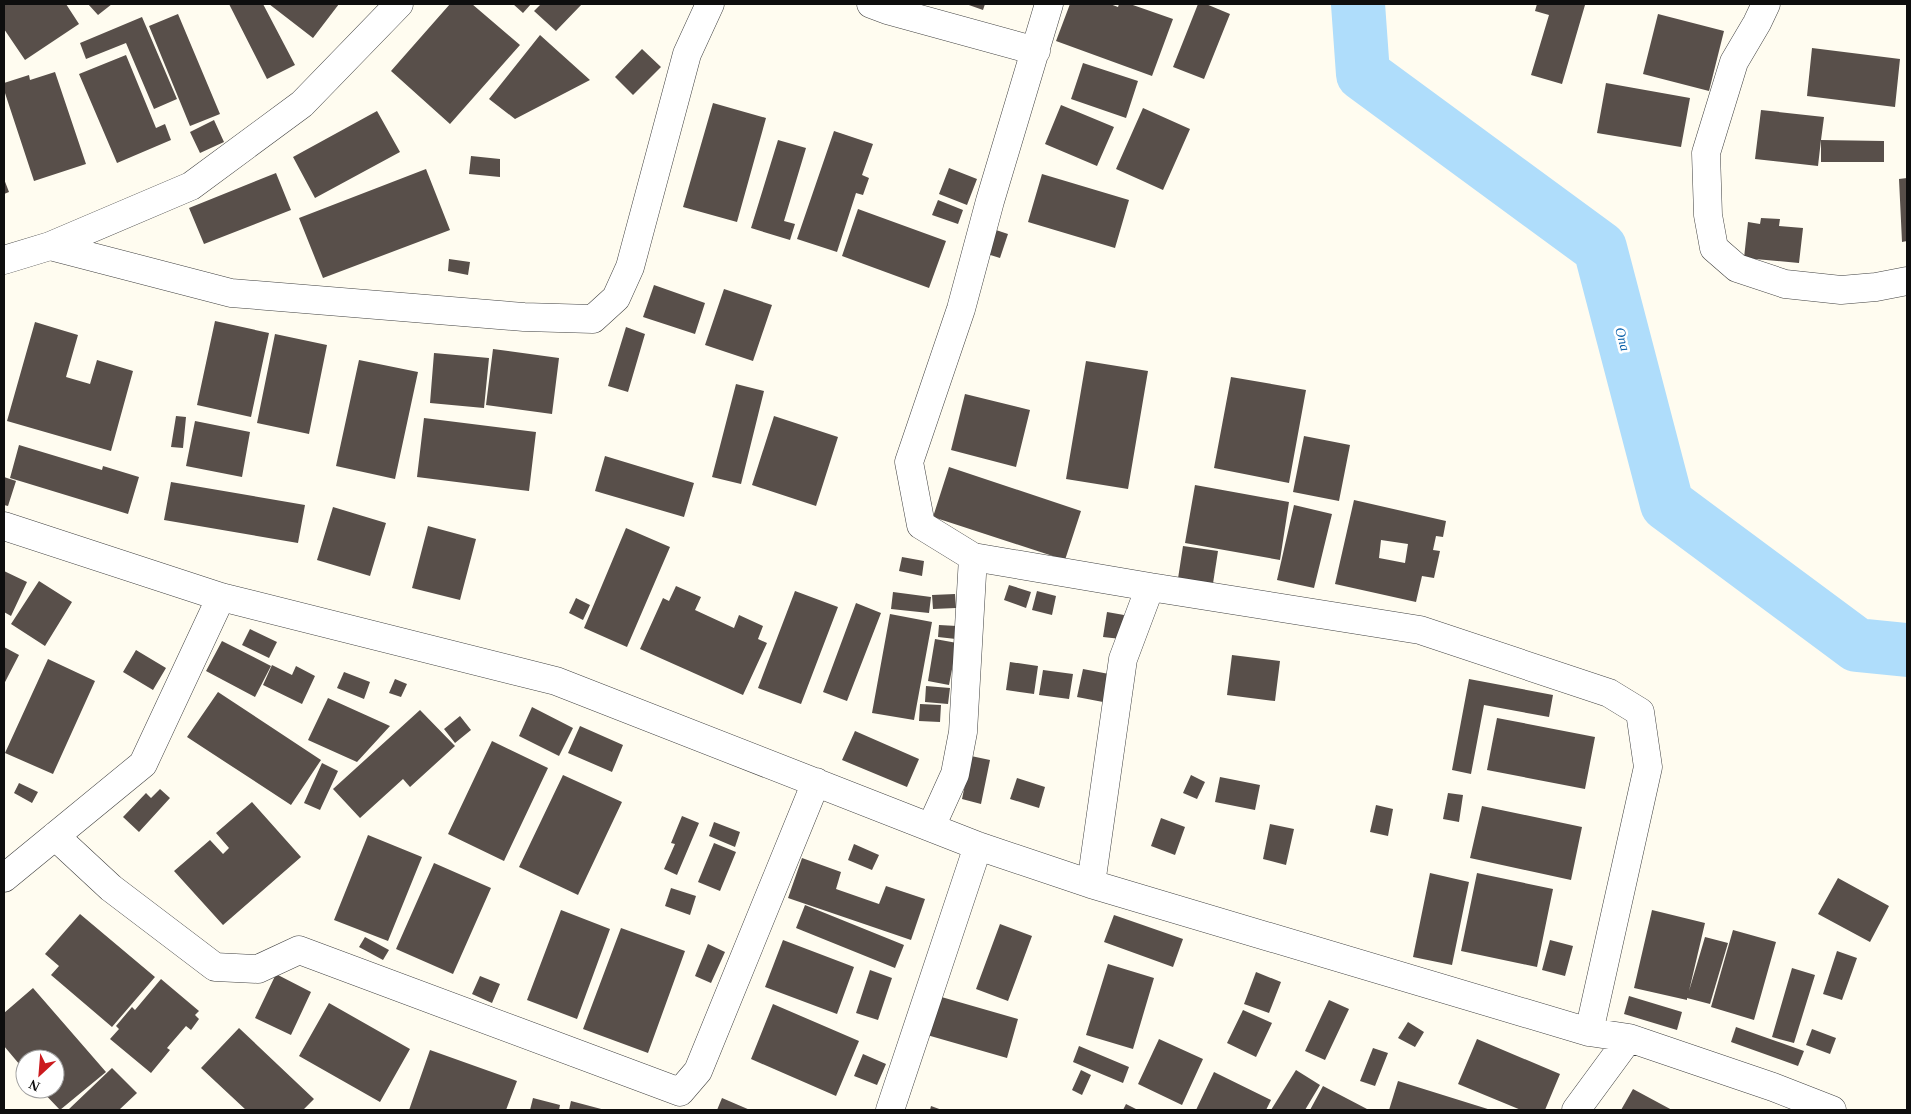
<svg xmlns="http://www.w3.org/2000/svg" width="1911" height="1114" font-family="Georgia,serif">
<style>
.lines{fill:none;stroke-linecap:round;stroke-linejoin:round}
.river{stroke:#afddfb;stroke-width:54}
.building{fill:#584f4a;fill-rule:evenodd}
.minor-casing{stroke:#414141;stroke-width:29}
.minor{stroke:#fff;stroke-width:28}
.labels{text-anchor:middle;stroke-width:5;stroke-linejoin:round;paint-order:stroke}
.water-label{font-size:14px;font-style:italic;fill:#0c62ab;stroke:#fff}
</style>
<rect width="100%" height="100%" fill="#fffcf0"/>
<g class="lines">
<!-- river -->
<path class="river" d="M1358 4 1363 74 1600 248 1667 504 1857 645 1907 650"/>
</g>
<!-- building -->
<path class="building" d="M4 4H66L79 24 25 60 4 29Z
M88 4H112L98 15Z
M229 4H263L295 65 267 79Z
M269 4H339L313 38Z
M450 4H472L520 45 450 124 391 71Z
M513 4H531L523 13Z
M541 4H582L556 31 534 11Z
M966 4H985L983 10Z
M1070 4H1110L1118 7 1119 4H1130L1173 19 1152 76 1056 41Z
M1198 4H1206L1230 14 1204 79 1173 67Z
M1537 4 1585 5 1562 84 1531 75 1549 15 1535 11Z
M178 14 220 114 190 126 149 26Z
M1658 14 1724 31 1709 91 1643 74Z
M142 17 177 99 154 109 126 43 86 59 80 43Z
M540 35 590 80 515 119 489 99Z
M1812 48 1900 59 1895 107 1807 96Z
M642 49 661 67 633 95 615 77Z
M126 55 156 128 165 124 171 140 117 163 79 74Z
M1083 63 1138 81 1126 118 1071 99Z
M55 72 86 164 34 181 4 90V83L29 75 30 80Z
M1606 83 1690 98 1681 147 1597 133Z
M713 103 766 118 737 222 683 207Z
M1061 105 1114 127 1097 166 1045 144Z
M1143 108 1190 129 1163 190 1116 169Z
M1761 110 1824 117 1821 140 1884 141V162H1821V140L1818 166 1755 159Z
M377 111 400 152 315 198 293 157Z
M214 120 224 142 200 153 190 132Z
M834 131 873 144 862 175 869 178 863 195 856 193 837 252 797 239Z
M778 140 806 148 784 221 795 224 790 240 751 228Z
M471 156 500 159V177L469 174Z
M949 168 977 179 967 205 939 194Z
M426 169 450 230 323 278 299 218Z
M276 173 291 210 204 244 189 208Z
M1042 174 1129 200 1115 248 1028 222Z
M1907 178V241L1902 242 1899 179Z
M4 179 9 192 4 194Z
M938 200 963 210 958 224 932 215Z
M858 209 946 241 929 288 842 256Z
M1761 218 1780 219 1779 226 1803 228 1799 263 1744 258 1748 222 1760 224Z
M993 229 1008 234 1000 258 984 253Z
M449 259 470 262 468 275 448 271Z
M654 285 705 303 695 334 643 317Z
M724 289 772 305 753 361 705 345Z
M215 321 269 333 251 417 197 405Z
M35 322 78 335 66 377 90 384 97 360 133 371 111 451 7 421Z
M626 327 645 334 628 392 608 386Z
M275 334 327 345 309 434 257 423Z
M493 349 559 358 552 414 486 405Z
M434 353 489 358 484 408 430 403Z
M359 360 418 372 395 479 336 466Z
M1086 361 1148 371 1128 489 1066 479Z
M1231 377 1306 390 1289 483 1214 468Z
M736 384 764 391 741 484 712 477Z
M965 394 1030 410 1016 467 951 450Z
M176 416 186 417 183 448 171 447Z
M774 416 838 437 816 506 752 485Z
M424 418 536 432 529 491 417 477Z
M195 421 250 432 242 477 186 466Z
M1304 436 1350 445 1339 501 1293 492Z
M19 445 102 470 103 466 139 477 128 514 10 478Z
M605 456 694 483 684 517 595 491Z
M949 467 1081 511 1065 560 933 517Z
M4 477 16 481 8 506 4 505Z
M171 482 305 505 298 543 164 520Z
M1195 485 1289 502 1280 560 1185 543Z
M1354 500 1446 521 1443 537 1436 536 1433 550 1440 551 1434 578 1422 576 1416 602 1335 584ZM1381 540 1408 544 1405 563 1379 558Z
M1294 505 1332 514 1314 588 1277 580Z
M333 507 386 523 370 576 317 560Z
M428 526 476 539 460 600 412 588Z
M626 528 670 547 627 647 584 628Z
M1183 546 1218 551 1212 590 1177 585Z
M902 557 924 561 922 576 899 571Z
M4 571 27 582 11 616 4 612Z
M39 581 72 602 45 646 11 624Z
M1009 585 1031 592 1026 608 1004 600Z
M676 586 701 597 695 610 734 628 739 615 763 626 758 639 767 643 743 695 640 649 663 598 669 601Z
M795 591 838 607 801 704 758 688Z
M1037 591 1056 596 1052 615 1032 610Z
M893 592 931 597 929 613 891 609Z
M955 594 956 608 933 609 932 595Z
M576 598 590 605 583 620 569 613Z
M856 603 881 613 847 701 823 692Z
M1107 612 1124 615 1121 639 1103 637Z
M890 614 932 622 914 720 872 713Z
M939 625 957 626 956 639 938 637Z
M250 629 277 642 269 658 242 645Z
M935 639 957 643 949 685 928 681Z
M222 641 271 666 255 697 206 671Z
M4 647 19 655 4 684Z
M136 650 166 668 153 690 123 672Z
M1232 655 1280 661 1275 701 1227 695Z
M48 659 95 681 53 774 5 753Z
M1010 662 1038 666 1034 694 1006 690Z
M272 665 292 675 296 666 315 676 302 704 263 685Z
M1083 669 1109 674 1103 702 1077 697Z
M1043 670 1073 674 1069 699 1039 695Z
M344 672 370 682 364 699 337 688Z
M395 679 407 684 401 697 389 693Z
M1469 679 1553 695 1549 717 1484 705 1471 774 1452 770Z
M926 686 950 688 948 704 925 702Z
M218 692 321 760 291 805 187 737Z
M328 698 390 726 357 762 308 740Z
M920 704 941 705 940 722 919 721Z
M532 707 573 728 559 756 519 736Z
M420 710 455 746 410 787 403 779 360 818 333 789Z
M460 716 471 730 455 743 444 729Z
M1497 718 1595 737 1585 789 1487 770Z
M580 726 623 745 612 772 568 753Z
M855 731 919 759 907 787 842 760Z
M492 741 548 768 504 861 448 834Z
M971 756 990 760 981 804 962 799Z
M322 763 338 771 320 810 304 803Z
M563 775 622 802 578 895 519 867Z
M1191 775 1205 782 1197 799 1183 793Z
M1220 777 1260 785 1255 810 1215 802Z
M1017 778 1045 787 1039 808 1010 799Z
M19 783 38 792 32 803 14 793Z
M160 789 170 798 139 832 123 817 146 793 151 798Z
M1448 793 1463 795 1459 822 1443 819Z
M252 802 301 857 223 925 174 871 210 840 223 854 229 848 216 833Z
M1376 805 1393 809 1388 836 1370 832Z
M1482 806 1582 827 1571 880 1470 858Z
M682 816 699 823 677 875 664 869 675 844 671 843Z
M1161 818 1185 827 1175 855 1151 846Z
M714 822 740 832 735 847 709 836Z
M1270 824 1294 829 1286 865 1263 859Z
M368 835 422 857 388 941 334 920Z
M714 843 736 852 720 891 698 882Z
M854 844 879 855 872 870 848 860Z
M802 858 841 872 836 889 879 904 886 886 925 899 911 940 788 898Z
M434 863 491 888 453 974 396 949Z
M1430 873 1469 882 1452 965 1413 957Z
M1477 873 1553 889 1537 967 1461 951Z
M1838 878 1889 906 1870 942 1818 914Z
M671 888 696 896 690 915 665 906Z
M805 905 904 945 895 968 796 928Z
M561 910 610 929 577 1019 527 1000Z
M1652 910 1705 923 1689 991 1705 937 1728 943 1710 1004 1687 998V1000L1634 988Z
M80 914 155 977 112 1027 51 975 59 966 45 954Z
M1114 915 1183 939 1173 967 1104 942Z
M1000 924 1032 936 1008 1001 976 989Z
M621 928 685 951 648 1053 583 1029Z
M1733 930 1776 942 1754 1020 1711 1007Z
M365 937 389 950 383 960 359 947Z
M783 940 854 967 837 1014 765 987Z
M1550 940 1573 946 1565 976 1542 970Z
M708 944 725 952 711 983 695 976Z
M1837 951 1857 958 1842 1000 1823 994Z
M1108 964 1154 978 1133 1049 1086 1035Z
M1792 968 1815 975 1794 1043 1772 1037Z
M870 970 892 978 878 1020 856 1013Z
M1256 972 1281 982 1269 1013 1244 1004Z
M276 974 311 992 291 1035 255 1018Z
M480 976 500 984 492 1003 472 994Z
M161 979 199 1011 195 1015 199 1019 191 1030 186 1026 167 1048 170 1050 151 1073 110 1039 119 1029 116 1026 132 1007 135 1010Z
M33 988 106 1072 60 1110 40 1089H55V1059H25V1071L4 1046V1013Z
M938 996 1018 1019 1007 1058 927 1035Z
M1629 996 1682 1012 1677 1030 1624 1014Z
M1329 1000 1349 1009 1325 1060 1305 1051Z
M329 1003 410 1049 380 1102 299 1056Z
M773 1004 859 1041 836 1096 751 1059Z
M1243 1010 1272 1023 1256 1057 1227 1043Z
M1408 1022 1424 1032 1415 1047 1398 1038Z
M1736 1027 1804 1051 1798 1066 1731 1042Z
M239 1028 314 1099 303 1110H246L201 1068Z
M1812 1029 1836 1038 1830 1054 1806 1045Z
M1159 1039 1203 1059 1182 1105 1138 1084Z
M1477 1039 1560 1074 1545 1110H1521L1458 1084Z
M1079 1046 1129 1067 1123 1083 1073 1062Z
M1373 1048 1388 1053 1375 1086 1360 1081Z
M430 1050 517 1081 506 1110H409Z
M863 1054 886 1064 877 1085 854 1076Z
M112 1068 137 1093 119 1110H68Z
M1081 1070 1091 1075 1082 1095 1072 1090Z
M1296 1070 1320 1085 1305 1110H1271Z
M1214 1072 1271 1100 1266 1110H1196Z
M1398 1081 1491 1110H1389Z
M1323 1086 1367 1109 1366 1110H1310Z
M1633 1089 1672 1110H1621Z
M533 1098 560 1105 559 1110H530Z
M722 1098 750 1110H717Z
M571 1101 605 1110H569Z
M1126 1104 1138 1110H1123Z
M931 1106 942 1110H930Z"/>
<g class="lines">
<!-- minor casing -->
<g class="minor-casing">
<path id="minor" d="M871 4 887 10 1036 51
M1766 4 1757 23 1734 62 1706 153 1708 215 1714 248 1737 268 1785 284 1841 290 1876 287 1907 281
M50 246 231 293 524 317 593 319 616 298 630 267 687 54 710 4
M4 260 50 246 191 186 302 104 399 4
M4 526 221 597 556 681 978 846 1091 884 1589 1032 1629 1038 1773 1087 1832 1110
M973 557 1150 587 1420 630 1609 693 1640 712 1648 767 1589 1032
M931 827 955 774 963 732 973 557 921 525 909 462 961 309 990 201 1049 4
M55 836 111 888 215 967 258 969 299 950 680 1092 698 1071 816 782
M4 878 143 764 221 597
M1091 884 1123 659 1150 587
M890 1110 978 846
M1576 1110 1629 1038"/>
</g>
<!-- minor -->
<use href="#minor" class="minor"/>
</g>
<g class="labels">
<!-- water labels -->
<g class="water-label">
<text transform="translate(1623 339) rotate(75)" y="5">Ona</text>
</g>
</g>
<!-- border -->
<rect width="1911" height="1114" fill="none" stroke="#0e0e0e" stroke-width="10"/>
<!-- north arrow -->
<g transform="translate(40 1074) rotate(206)"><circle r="24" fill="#ffffff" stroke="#9f9f9f"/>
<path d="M0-4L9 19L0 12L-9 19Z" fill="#cb1a1e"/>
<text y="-8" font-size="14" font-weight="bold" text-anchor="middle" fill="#0e0e0e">N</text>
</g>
</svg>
